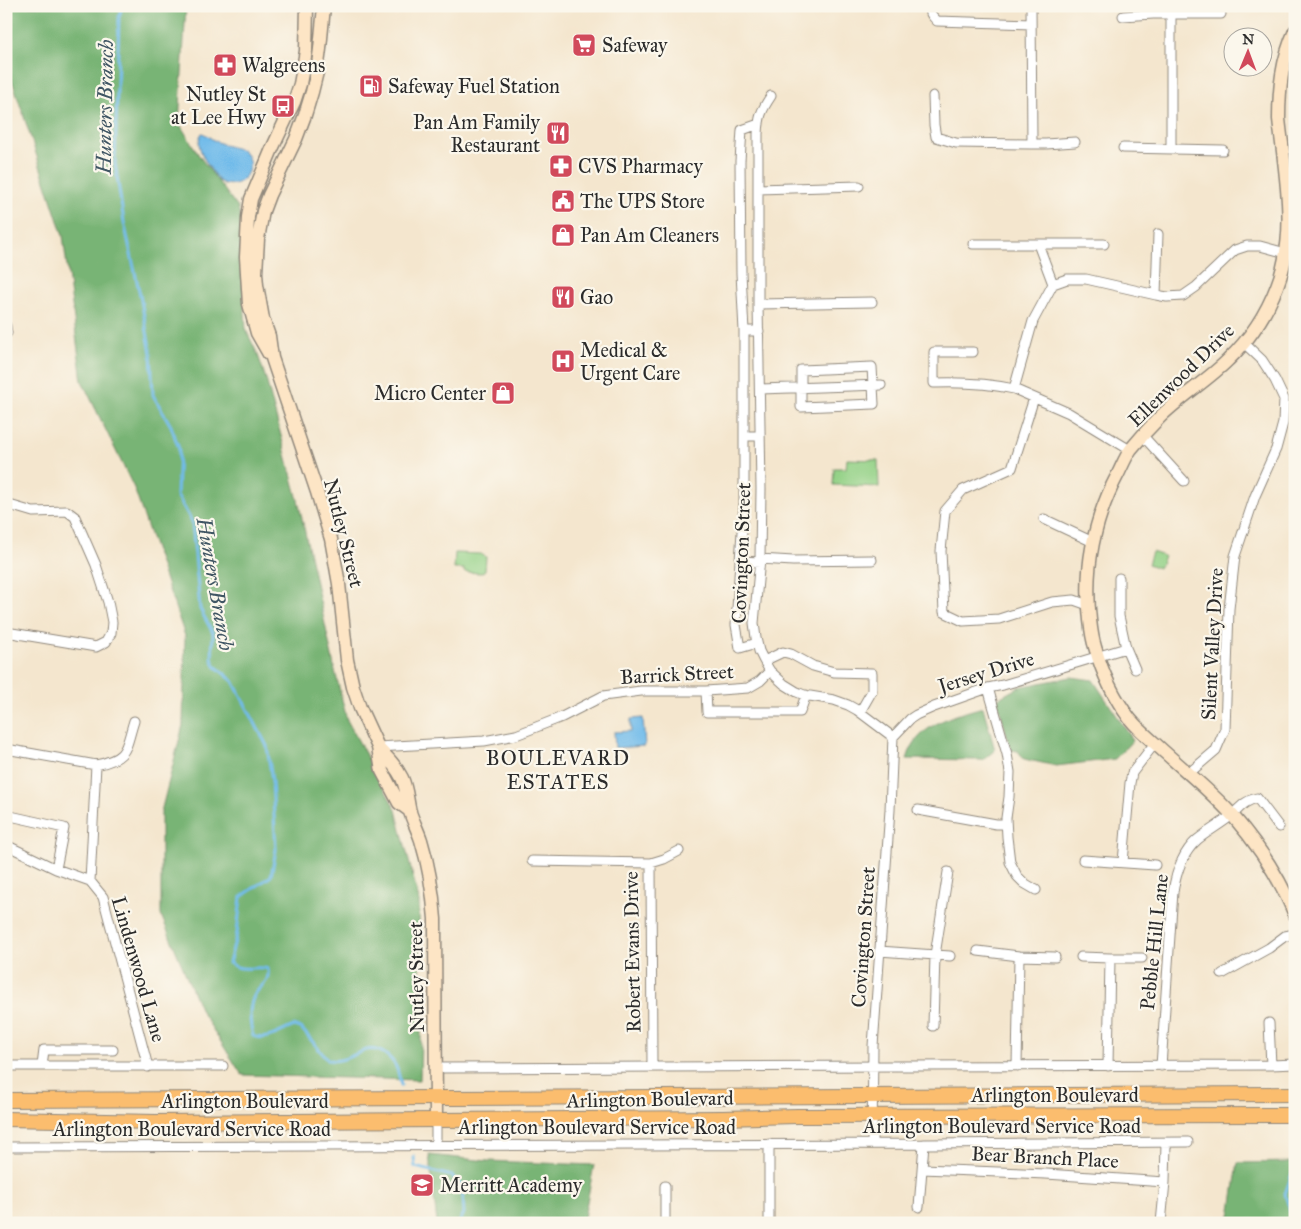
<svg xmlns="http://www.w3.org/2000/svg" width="1301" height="1229" font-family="'IM FELL Great Primer',serif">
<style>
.green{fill:#95d288;stroke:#607e5a}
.forest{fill:#78b474;stroke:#527050}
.water{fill:#71bbea;stroke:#4e738a}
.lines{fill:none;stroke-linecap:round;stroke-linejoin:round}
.stream{stroke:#71bbea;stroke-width:3}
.street-casing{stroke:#90887c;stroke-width:11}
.secondary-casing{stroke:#90887c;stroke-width:15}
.primary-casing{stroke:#90887c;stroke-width:16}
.street{stroke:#fff;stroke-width:9}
.secondary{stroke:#fde5c5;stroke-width:12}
.primary{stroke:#fbbd6e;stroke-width:14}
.labels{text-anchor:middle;stroke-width:4.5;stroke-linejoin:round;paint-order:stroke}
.poi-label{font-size:20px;fill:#2b2b2b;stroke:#fbf7ec;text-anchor:start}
.street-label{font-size:20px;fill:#2b2b2b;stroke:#fbf7ec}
.water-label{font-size:21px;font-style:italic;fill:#405664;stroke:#fbf7ec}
.neighbourhood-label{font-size:21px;letter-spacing:1px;fill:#2b2b2b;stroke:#fbf7ec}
</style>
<rect width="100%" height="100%" fill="#fbf7ec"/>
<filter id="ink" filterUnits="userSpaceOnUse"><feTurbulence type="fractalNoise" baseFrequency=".02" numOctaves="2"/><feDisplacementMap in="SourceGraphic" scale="10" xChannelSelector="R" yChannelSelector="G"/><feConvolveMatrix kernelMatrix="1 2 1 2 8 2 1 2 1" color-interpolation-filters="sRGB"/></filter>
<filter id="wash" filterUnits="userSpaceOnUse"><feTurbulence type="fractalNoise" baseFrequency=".0096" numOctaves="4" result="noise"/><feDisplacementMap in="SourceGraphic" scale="20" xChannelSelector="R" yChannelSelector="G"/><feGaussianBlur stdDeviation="1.12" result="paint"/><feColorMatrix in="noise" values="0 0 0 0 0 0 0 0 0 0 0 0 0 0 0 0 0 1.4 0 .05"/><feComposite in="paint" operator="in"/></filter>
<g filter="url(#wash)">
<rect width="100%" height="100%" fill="#f4e6ce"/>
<!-- green -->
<path class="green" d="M847 459 878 460 879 487 833 485 834 468H846Z
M1152 552 1164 556 1159 568 1148 564Z
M455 553 481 554 486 557 485 570 481 573 464 572V569H454Z"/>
<!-- forest -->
<path class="forest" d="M6 6H186L179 123 200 157 238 208 243 232V283L246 330 258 355 266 379 298 500 336 675 347 720 396 810 419 900 421 1038 420 1080 242 1075 201 1011 161 915V812L183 725 185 636 134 488 82 381 63 236 6 62Z
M1071 677 1093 680 1133 740 1115 759 1056 766 1024 759 1018 751 1011 750 997 699 1019 687Z
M983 707 995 750 983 760 907 759C917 724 952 716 983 707Z
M429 1155 488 1161 594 1165 583 1223H437Z
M1295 1162V1223H1229L1238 1163Z"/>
<!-- water -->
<path class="water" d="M202 133H203C209 136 213 141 220 143 227 147 239 147 245 153 259 169 237 194 219 181 211 170 192 146 202 133Z
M643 718 645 746 615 748 614 732 631 731V719Z"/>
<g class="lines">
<!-- stream -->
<path class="stream" d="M122 6 119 17 115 163 124 222 140 295 151 353 153 395 171 426 179 449 177 495 192 522 200 609 213 633 212 659 215 666 233 681 267 746 272 781 276 850 271 876 241 897 237 933 229 963C232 964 234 966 237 967 247 971 258 965 268 969 270 985 259 985 254 996 248 1008 250 1024 253 1036 266 1042 281 1031 294 1026L301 1028 328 1060C332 1060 336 1061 340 1060 356 1057 369 1042 385 1054 397 1063 398 1071 401 1085
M414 1157 415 1167 452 1176 462 1186 464 1213 459 1223
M1294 1223 1285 1194 1295 1166"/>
</g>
</g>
<g filter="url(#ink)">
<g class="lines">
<!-- street casing -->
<g class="street-casing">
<path id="street" d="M930 6C930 16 932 15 937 21L1031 24
M1123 16 1153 14H1221
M771 96C761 111 759 116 758 134V304L761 489 760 559 754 623 756 638 759 651 764 661 770 671 784 684 797 692 804 695 834 700 848 705 857 710 893 737
M933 96 934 125 936 137 956 143 1032 144 1031 6
M1032 144H1046L1075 142
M1123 148 1223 150
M1171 149V6
M758 189 859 186
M973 244H1104
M1038 244 1053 284
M1156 295 1158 234
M758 304 872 302
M6 326 7 333
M744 331 741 273 740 161 742 130 759 124
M973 352H934V383C961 382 987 383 1014 389L1069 413 1130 450
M872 367 874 404 801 407V370Z
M760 389 881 385
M1014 389 1033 321 1053 284 1067 279H1086L1156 295 1167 297 1183 296 1196 287 1235 250 1247 246H1260L1286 253
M1034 398 1012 468 963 490 945 511 941 551 944 612 963 621 999 619 1052 602 1074 600 1088 605
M744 436V331H759
M1143 436 1184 481
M6 504 33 512 67 511 75 517 96 565 108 602 112 622 111 633 106 642 96 647 6 632
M1044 519 1093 542
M760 559 793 561 872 560
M740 561 744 503V436H760
M1119 578V616L1126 648
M757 643 740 648 736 625 740 561 760 562
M764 661 783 652 791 654 813 666 834 672 872 673V691L860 712
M988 688 1007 754 1010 772 1009 797 1006 818 1007 837 1010 862 1017 876 1024 883 1036 890
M706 691 707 712H800L806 695
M893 737 910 719 916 715 934 707 988 688 1003 685 1126 648 1135 669
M378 747 484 741 516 735 562 717 603 696 641 691H706L748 688 760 681 770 671
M6 749 96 765C129 758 125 749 134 721
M96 765 90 881 103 897 148 1067
M1188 774 1216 750 1225 729 1229 609 1235 556 1255 496 1276 449 1283 423 1284 399 1275 380 1262 360 1244 343
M918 810 996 824H1006
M6 815 64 828 56 869 6 845
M1083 860 1155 865
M532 861 651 863 664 859 679 851
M1123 862 1130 783 1132 773 1155 743
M651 863 652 1067
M56 869 90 881
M879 951 950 956
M978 951 1019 956 1055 957
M1081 957 1110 958H1142
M1222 974 1269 948 1285 936 1295 934
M1269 1023 1271 1065
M933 1026 935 955 948 872
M6 1066H223
M42 1066 44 1050H113
M1017 1066 1019 956
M1108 1066 1110 958
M1161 1066 1173 892C1176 873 1182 853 1197 840 1208 831 1221 824 1232 815 1241 807 1244 801 1257 798L1279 827
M436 1068 895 1066 1271 1065 1295 1064
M436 1120V1145
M769 1144V1223
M872 1144 873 1046 890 810 893 737
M6 1147 924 1144 1188 1142
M922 1169 1046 1174 1165 1182
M665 1186V1223
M919 1207 924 1144
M1161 1223 1165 1182 1166 1143"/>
</g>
<!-- secondary casing -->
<g class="secondary-casing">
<path id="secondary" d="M324 6 320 49 317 72 312 92 305 115 296 139 269 195 263 211 258 239 256 273 257 285 263 319 269 336 272 358 317 492 331 539 339 584 347 660 353 687 360 708 378 747 382 771 399 803 410 811
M1295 31C1282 59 1279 88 1279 119 1285 174 1298 233 1277 286 1266 315 1250 339 1228 360 1207 381 1181 396 1160 417 1150 427 1140 438 1131 449 1126 456 1122 466 1118 474 1094 519 1084 569 1090 620 1091 629 1092 638 1095 647 1102 672 1114 698 1130 719 1139 730 1150 739 1160 748 1184 770 1211 791 1233 816 1259 846 1280 878 1295 915
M269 354 257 333 249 304 246 257 248 217 251 199 272 149 294 102 300 84 306 51 307 6
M378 748C387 757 396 766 402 778 407 789 407 800 410 812 413 821 418 831 421 840 429 866 433 892 435 919L436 1120"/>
</g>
<!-- primary casing -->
<g class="primary-casing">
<path id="primary" d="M6 1100 1295 1094
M6 1119 156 1122 723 1118 798 1116 1295 1115"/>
</g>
<!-- street -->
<use href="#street" class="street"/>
<!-- secondary -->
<use href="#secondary" class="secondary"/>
<!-- primary -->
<use href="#primary" class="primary"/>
</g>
</g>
<!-- icons -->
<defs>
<g id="supermarket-square" transform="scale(1.25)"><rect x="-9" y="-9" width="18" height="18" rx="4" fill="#d1495b" stroke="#fbf7ec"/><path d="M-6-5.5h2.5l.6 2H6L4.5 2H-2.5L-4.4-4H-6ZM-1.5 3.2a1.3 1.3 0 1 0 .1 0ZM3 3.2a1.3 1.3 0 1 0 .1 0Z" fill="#fff"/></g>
<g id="pharmacy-square" transform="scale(1.25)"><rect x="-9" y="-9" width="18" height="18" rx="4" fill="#d1495b" stroke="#fbf7ec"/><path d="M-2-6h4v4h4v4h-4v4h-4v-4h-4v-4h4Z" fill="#fff"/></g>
<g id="fuel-square" transform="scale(1.25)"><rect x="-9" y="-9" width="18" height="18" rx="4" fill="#d1495b" stroke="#fbf7ec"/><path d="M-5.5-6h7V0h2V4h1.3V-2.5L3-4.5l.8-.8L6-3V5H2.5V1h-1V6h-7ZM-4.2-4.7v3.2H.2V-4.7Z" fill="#fff"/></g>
<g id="bus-square" transform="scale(1.25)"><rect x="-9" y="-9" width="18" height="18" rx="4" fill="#d1495b" stroke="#fbf7ec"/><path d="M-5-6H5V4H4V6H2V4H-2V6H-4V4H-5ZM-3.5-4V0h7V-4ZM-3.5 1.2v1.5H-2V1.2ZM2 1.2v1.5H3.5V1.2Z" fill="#fff"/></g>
<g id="restaurant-square" transform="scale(1.25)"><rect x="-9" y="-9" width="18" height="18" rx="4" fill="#d1495b" stroke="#fbf7ec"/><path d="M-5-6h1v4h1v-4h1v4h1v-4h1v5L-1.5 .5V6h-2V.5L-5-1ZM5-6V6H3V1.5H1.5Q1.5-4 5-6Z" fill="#fff"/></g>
<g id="civic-square" transform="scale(1.25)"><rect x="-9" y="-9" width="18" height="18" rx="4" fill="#d1495b" stroke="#fbf7ec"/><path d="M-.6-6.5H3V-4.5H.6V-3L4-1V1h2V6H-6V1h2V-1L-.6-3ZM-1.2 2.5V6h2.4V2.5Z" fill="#fff"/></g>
<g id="shop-square" transform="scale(1.25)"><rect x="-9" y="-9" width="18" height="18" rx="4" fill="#d1495b" stroke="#fbf7ec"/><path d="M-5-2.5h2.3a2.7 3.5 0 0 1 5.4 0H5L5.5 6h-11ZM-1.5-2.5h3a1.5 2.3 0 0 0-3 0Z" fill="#fff"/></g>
<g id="hospital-square" transform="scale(1.25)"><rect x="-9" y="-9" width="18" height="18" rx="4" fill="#d1495b" stroke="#fbf7ec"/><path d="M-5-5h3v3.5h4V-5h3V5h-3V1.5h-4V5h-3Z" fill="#fff"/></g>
<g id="school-square" transform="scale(1.25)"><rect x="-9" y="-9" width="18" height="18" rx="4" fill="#d1495b" stroke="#fbf7ec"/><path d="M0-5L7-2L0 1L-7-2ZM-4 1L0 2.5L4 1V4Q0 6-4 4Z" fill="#fff"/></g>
</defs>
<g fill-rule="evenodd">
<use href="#supermarket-square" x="584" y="45"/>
<use href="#pharmacy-square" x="225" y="65"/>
<use href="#fuel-square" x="371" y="86"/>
<use href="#bus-square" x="283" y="106"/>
<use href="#restaurant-square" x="558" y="133"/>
<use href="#pharmacy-square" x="561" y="166"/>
<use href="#civic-square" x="563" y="201"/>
<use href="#shop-square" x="563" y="235"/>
<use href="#restaurant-square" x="563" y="297"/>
<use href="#hospital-square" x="563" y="361"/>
<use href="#shop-square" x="503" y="393"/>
<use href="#school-square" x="422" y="1185"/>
</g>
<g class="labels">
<!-- poi labels -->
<g class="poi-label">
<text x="602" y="52">Safeway</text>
<text x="242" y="72">Walgreens</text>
<text x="388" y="93">Safeway Fuel Station</text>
<text x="266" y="101" text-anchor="end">Nutley St<tspan x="266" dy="23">at Lee Hwy</tspan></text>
<text x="540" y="129" text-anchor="end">Pan Am Family<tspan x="540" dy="23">Restaurant</tspan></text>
<text x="578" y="173">CVS Pharmacy</text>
<text x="580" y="208">The UPS Store</text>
<text x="580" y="242">Pan Am Cleaners</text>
<text x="580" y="304">Gao</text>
<text x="580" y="357">Medical &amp;<tspan x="580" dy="23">Urgent Care</tspan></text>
<text x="486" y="400" text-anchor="end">Micro Center</text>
<text x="440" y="1192">Merritt Academy</text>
</g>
<!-- street labels -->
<g class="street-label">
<text transform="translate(1181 375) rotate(-44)" y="7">Ellenwood Drive</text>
<text transform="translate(344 533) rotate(76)" y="7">Nutley Street</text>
<text transform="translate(741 553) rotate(-88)" y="7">Covington Street</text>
<text transform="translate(1212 644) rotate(-87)" y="7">Silent Valley Drive</text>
<text transform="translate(986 672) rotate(-17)" y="7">Jersey Drive</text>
<text transform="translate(677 674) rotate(-3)" y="7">Barrick Street</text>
<text transform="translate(863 937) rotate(-86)" y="7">Covington Street</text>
<text transform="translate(1154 942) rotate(-84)" y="7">Pebble Hill Lane</text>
<text transform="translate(632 952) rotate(-91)" y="7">Robert Evans Drive</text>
<text transform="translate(139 969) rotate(74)" y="7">Lindenwood Lane</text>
<text transform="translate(416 977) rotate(-91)" y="7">Nutley Street</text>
<text x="1055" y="1102">Arlington Boulevard</text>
<text transform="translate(650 1099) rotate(-1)" y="7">Arlington Boulevard</text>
<text x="245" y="1108">Arlington Boulevard</text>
<text x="1002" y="1133">Arlington Boulevard Service Road</text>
<text x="597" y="1134">Arlington Boulevard Service Road</text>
<text x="192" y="1136">Arlington Boulevard Service Road</text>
<text transform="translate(1045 1157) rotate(3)" y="7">Bear Branch Place</text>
</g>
<!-- water labels -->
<g class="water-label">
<text transform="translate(105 107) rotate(-89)" y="7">Hunters Branch</text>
<text transform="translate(215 584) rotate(80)" y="7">Hunters Branch</text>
</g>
<!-- neighbourhood labels -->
<g class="neighbourhood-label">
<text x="558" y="765">BOULEVARD<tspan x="558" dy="24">ESTATES</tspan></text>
</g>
</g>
<!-- margin -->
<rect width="1301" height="1229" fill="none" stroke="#fbf7ec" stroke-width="25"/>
<!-- north arrow -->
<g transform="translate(1248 52) rotate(1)"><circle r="24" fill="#fbf7ec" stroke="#a8a59f"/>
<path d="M0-4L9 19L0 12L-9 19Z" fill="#d1495b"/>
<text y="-8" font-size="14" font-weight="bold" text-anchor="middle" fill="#2b2b2b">N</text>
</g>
</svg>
